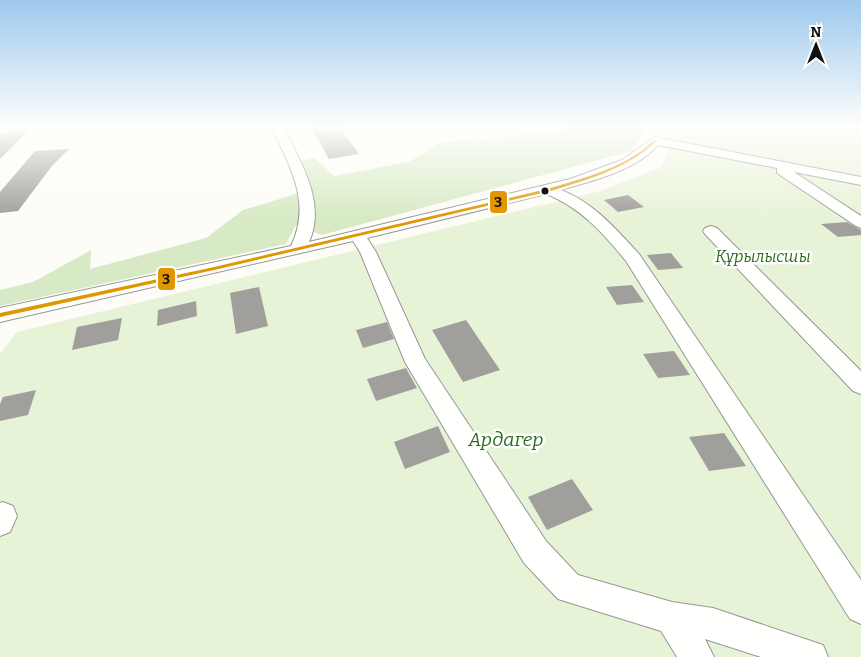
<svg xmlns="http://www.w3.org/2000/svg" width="861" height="657" font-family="Bitter,serif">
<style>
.green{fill:#e7f3d7}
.forest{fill:#d8eac5}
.building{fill:#a19f9c}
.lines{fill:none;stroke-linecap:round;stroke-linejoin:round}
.minor-casing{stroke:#979795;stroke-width:2}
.minor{fill:#fffffe;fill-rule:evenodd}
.bus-1-casing{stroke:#fff;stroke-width:4}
.bus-1{fill:#e09702;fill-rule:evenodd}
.bus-dot{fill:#111;stroke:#fff;stroke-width:2}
.labels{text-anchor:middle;stroke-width:5;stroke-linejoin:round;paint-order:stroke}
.park-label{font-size:16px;font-style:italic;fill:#2f6b1f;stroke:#fff}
.near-park-label{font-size:19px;font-style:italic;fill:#2f6b1f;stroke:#fff}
.line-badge{stroke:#fff;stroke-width:2}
.pale-badge-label{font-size:14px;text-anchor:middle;font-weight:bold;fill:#111}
</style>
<rect width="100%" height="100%" fill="#fdfcf7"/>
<!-- green -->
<path class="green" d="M660 126H861V657H0V354L17 332 600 191 662 167 675 134Z"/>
<!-- forest -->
<path class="forest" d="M563 126H638L644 133 632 151 322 235 296 225 286 244 0 306V290L33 282 91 250 90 269 206 238 243 210 312 189 297 162 314 158 334 176 409 162 440 143 477 138 489 142 526 132 565 131Z"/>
<!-- building -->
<path class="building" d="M311 126H339L359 154 329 159Z
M28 131 0 159V133Z
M69 149 52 166 18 211 0 213V192L35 151Z
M628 195 644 207 618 212 604 200Z
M847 222 861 230V235L838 237 821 224Z
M671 253 683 268 658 270 647 255Z
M632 285 644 302 617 305 606 287Z
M259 287 268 326 236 334 230 293Z
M196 301 197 316 157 326 158 310Z
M122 318 118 340 72 350 77 327Z
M466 320 500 370 463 382 432 330Z
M387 322 394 339 363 348 356 330Z
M674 351 690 375 658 378 643 354Z
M406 368 417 388 376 401 367 379Z
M36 390 28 415 0 421V404L3 397Z
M438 426 450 452 405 469 394 442Z
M724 433 746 466 709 471 689 437Z
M572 479 593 510 547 530 528 497Z"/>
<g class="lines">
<!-- minor casing -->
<g class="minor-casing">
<path id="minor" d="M271 126H283C300 162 327 202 309 242L570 179 622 160 655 137 861 177V185L794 172 861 216V228L856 226 777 173V168L658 145C634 172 593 180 561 190 593 202 616 229 639 254L861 580V624L850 619 626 261C603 233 580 207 546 194L367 238 376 252 425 359 546 541 578 575 672 602 713 608 823 645 828 657H761L705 639 714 657H677L661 631 558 599 524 563 405 362 360 252 353 241 0 322V308L291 246C312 202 290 167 271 126Z
M711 226 717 228 861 371V394L853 391 705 234 703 231 705 228Z
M3 502 13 506 17 516 10 532 0 536V503Z"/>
</g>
<!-- minor -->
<use href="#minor" class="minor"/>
<!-- bus-1 casing -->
<g class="bus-1-casing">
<path id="bus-1" d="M654 140 657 141C627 169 589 179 551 191L214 270 0 317V313L214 267 547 189C577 180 609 172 635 155 642 151 648 145 654 140Z"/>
</g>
<!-- bus-1 -->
<use href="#bus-1" class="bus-1"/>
</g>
<!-- sky -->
<linearGradient id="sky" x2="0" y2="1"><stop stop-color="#9dc9ee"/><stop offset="0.58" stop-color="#fefefb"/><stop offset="1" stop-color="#fefefb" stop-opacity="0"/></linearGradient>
<rect width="861" height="218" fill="url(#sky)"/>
<!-- markers -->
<circle class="bus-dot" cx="545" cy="191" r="4.5"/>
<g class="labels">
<!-- park labels -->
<g class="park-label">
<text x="763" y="262">Құрылысшы</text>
</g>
<!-- near-park labels -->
<g class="near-park-label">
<text x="506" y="446">Ардагер</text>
</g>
</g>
<g class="line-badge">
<rect x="489" y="190" width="19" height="24" rx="5" fill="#e09702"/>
<rect x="157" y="267" width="19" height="24" rx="5" fill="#e09702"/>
</g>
<g class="pale-badge-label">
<text x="498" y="207">3</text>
<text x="166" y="284">3</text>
</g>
<!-- north arrow -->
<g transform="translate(816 45)" stroke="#ffffff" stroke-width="4" paint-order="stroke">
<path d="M0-4L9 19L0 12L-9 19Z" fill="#111111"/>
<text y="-8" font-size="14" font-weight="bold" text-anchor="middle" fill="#111111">N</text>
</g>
</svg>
